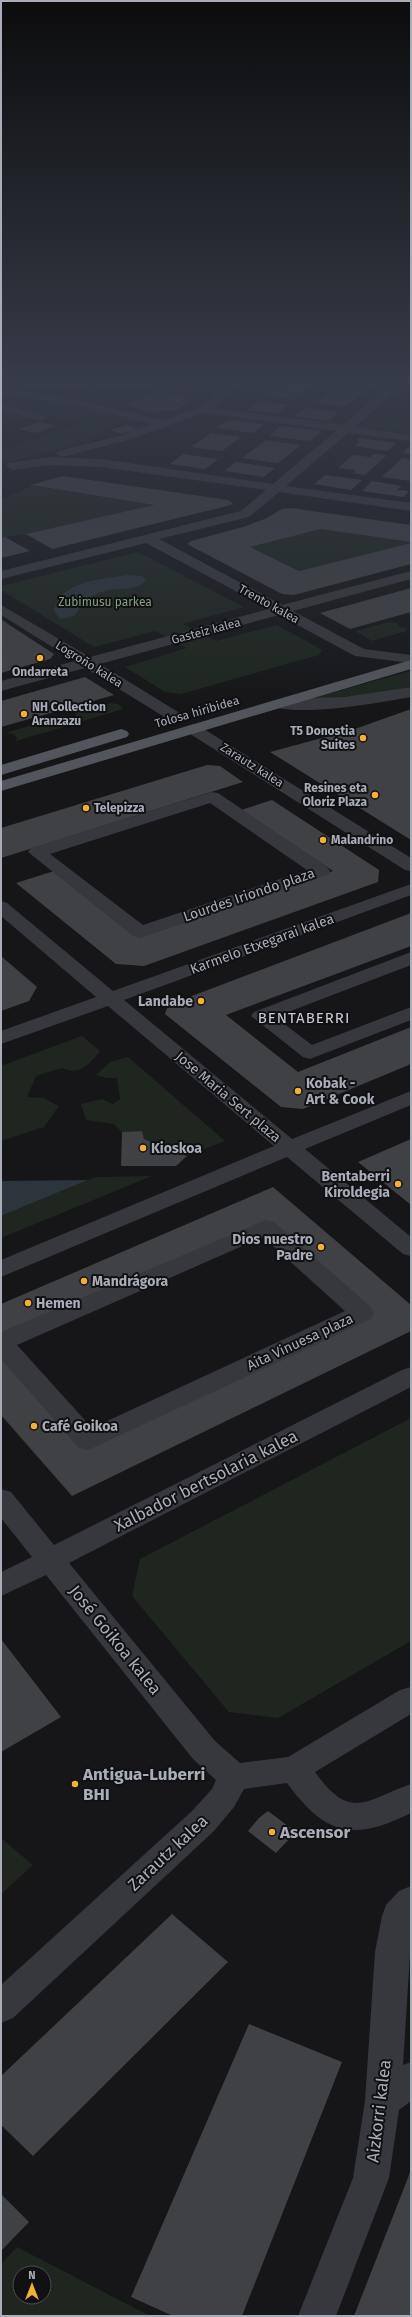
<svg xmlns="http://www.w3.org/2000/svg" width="412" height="2317" font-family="'Fira Sans',sans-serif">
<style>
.green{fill:#1e261f;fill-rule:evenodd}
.water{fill:#2c353c}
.building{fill:#404145}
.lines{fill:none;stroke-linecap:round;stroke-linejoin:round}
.minor{fill:#37383d;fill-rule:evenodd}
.major{fill:#53555c;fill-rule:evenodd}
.poi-dot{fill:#f2b134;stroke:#111113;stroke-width:1.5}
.labels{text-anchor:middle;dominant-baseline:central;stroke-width:4;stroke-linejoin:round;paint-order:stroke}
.far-park-label{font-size:12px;fill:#7fa381;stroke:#111113}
.far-street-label{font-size:12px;fill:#a8adb8;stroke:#111113}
.far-poi-label{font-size:12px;font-weight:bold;fill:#a8adb8;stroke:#111113;text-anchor:start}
.street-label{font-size:14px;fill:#a8adb8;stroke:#111113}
.poi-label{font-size:14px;font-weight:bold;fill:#a8adb8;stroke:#111113;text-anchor:start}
.neighbourhood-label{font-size:15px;letter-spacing:1px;fill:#c9ccd4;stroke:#111113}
.near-street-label{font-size:17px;fill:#a8adb8;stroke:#111113}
.near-poi-label{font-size:17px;font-weight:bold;fill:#a8adb8;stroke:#111113;text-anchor:start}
</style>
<rect width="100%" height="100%" fill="#161618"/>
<path class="green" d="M 1,393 L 71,403 L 125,417 L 120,424 L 101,431 L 92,441 L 1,464 L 1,451 L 86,421 L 30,414 L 1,427 Z
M 377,414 L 411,418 L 411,433 L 363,427 Z
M 31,486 L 154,505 L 26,534 L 1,538 L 1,500 Z
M 321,529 L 411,542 L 411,543 L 299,571 L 250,547 Z
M 138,552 L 244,607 L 183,624 L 216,641 L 277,625 L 322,650 L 319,655 L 181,694 L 165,692 L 125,667 L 187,648 L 155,631 L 94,647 L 1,590 L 1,586 Z
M 389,622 L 397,623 L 400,627 L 408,628 L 406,631 L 372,641 L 355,631 Z
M 411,671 L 411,686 L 405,688 L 363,696 L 310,699 Z
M 111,703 L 118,704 L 123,709 L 73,724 L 68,721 L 76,717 L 75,713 Z
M 39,723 L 51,726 L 60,724 L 64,727 L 16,741 L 17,738 L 14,734 L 5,733 Z
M 82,1036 L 100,1051 C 90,1064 80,1076 62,1068 L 36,1076 L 27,1097 L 44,1098 L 59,1106 L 44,1127 L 1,1141 L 1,1066 Z
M 128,1057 L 225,1141 L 187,1156 L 144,1139 L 142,1131 L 122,1132 L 114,1124 L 86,1120 L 81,1104 L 102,1099 L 113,1104 L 120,1099 L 117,1078 L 106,1078 L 96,1075 L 110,1062 Z
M 152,1176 L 1,1238 L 1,1216 L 88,1180 L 96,1177 Z
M 411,1418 L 411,1641 L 278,1718 L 229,1712 L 132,1596 L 140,1559 Z
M 1,1838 L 33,1865 L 1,1894 Z
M 17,2247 L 150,2316 L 1,2316 L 1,2264 ZM 20,2273 L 44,2273 L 44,2297 L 20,2297 Z"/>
<path class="water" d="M 127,575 L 141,576 L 146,579 C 140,591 120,588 109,590 C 99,592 91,597 82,601 C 76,616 77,616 60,619 L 54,611 C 59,581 103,579 127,575 Z
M 88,1180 L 1,1216 L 1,1181 Z"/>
<path class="building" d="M 25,382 L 83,382 L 83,386 L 69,386 L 69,390 L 37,390 L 37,387 L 25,387 Z
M 96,382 L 154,382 L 154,386 L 141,386 L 141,390 L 108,390 L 108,387 L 96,387 Z
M 286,382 L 300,382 L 314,384 L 293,400 L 267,396 Z
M 350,382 L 377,382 L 372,386 Z
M 338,387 L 366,391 L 344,407 L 316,403 Z
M 154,392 L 189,397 L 181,401 L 190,402 L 173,411 L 164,409 L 156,413 L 130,407 L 133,406 L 126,405 Z
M 258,402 L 288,405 L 277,414 L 247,410 Z
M 306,408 L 339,412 L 328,421 L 295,416 Z
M 228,420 L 264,424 L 253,433 L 216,428 Z
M 39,422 L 56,426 L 36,433 L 19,429 Z
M 127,425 L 138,429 L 122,434 L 110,430 Z
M 281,426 L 321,431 L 310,441 L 269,436 Z
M 211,433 L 241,437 L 222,451 L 191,447 Z
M 359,438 L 397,443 L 387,451 L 354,446 L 360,441 L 356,441 Z
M 266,440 L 301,445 L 278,463 L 242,458 Z
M 411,445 L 411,454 L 402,453 Z
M 183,454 L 218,459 L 205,469 L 170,464 Z
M 374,454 L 387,455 L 365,475 L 353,473 L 356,470 L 338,468 L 353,455 L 370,457 Z
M 402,458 L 411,459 L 411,481 L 382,477 Z
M 236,462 L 275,468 L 264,477 L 224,471 Z
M 325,475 L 362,480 L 351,490 L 314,484 Z
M 63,476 L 228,500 L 233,503 L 231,505 L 52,549 L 26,534 L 154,505 L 30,485 Z
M 372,481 L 402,486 L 397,490 L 409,491 L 404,497 L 362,491 Z
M 291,508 L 411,525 L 411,542 L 321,529 L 250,547 L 299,571 L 411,543 L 411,564 L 294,595 L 282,594 L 187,544 L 191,541 L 243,527 L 267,518 L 282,509 Z
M 5,537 L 30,551 L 1,558 L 1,538 Z
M 411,588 L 411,612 L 350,629 L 320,613 Z
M 1,619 L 8,624 L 54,654 L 50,659 L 1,673 Z
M 85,677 L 114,695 L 1,727 L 1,701 Z
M 411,709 L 411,840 L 270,752 L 352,730 Z
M 207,765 L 220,766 L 243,782 L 1,858 L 1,828 Z
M 272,800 L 379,870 L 378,882 L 144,966 L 116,964 L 16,883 L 54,871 L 139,937 L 333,871 L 241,810 Z
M 411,913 L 411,946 L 226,1015 L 298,1072 L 411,1027 L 411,1064 L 303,1109 L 281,1107 L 165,1014 L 168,1005 Z
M 1,956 L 37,987 L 29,1001 L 1,1011 Z
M 142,1131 L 144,1139 L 187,1156 L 176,1166 L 121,1166 L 122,1132 Z
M 411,1139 L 411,1205 L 358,1162 Z
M 273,1187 L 411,1305 L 411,1331 L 72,1496 L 1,1415 L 1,1343 L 88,1441 L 362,1313 L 266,1227 L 1,1342 L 1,1304 Z
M 1,1639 L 61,1717 L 1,1752 Z
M 268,1811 L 296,1832 L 276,1853 L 248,1831 L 259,1818 Z
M 172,1914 L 228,1962 L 33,2156 L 1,2125 L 1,2076 Z
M 249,2024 L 342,2062 L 242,2316 L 173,2316 L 131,2297 Z
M 411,2170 L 411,2316 L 354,2316 Z
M 1,2194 L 29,2222 L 1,2251 Z"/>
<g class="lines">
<path class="minor" d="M 233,382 L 245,382 L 213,408 L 343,425 L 394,382 L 406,382 L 355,427 L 411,435 L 411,441 L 348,433 L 286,486 L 411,503 L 411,511 L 279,492 L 249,517 L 159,539 L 282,605 L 411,571 L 411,579 L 293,611 L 364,649 L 411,655 L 411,663 L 355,656 L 279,615 L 100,664 L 183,715 L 185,718 L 183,721 L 171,721 L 85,668 L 1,691 L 1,681 L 75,661 L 1,615 L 1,605 L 90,657 L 269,609 L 146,543 L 1,579 L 1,571 L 241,511 L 266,490 L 101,467 L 51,465 L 12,470 L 6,466 L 8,463 L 51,457 L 101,459 L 273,484 L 336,431 L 204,413 L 131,439 L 62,457 L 56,453 L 58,451 L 123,435 L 152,424 L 73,405 L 1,394 L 1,388 L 73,399 L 163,420 L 199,408 Z
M 1,404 L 44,416 L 46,418 L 40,421 L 1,410 Z
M 411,687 L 411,697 C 376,703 307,716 274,707 L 271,704 L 274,701 L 279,699 L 345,697 Z
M 193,724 L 199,726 L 411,858 L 411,871 L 405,870 L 187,732 L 185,729 L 187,726 Z
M 212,792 L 218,793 L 327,867 L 330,871 L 327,875 L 140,938 L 133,936 L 28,852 L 31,848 ZM 210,803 L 307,870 L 143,925 L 50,854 Z
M 411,884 L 411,895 L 124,1000 L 292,1139 L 411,1091 L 411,1105 L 305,1149 L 411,1237 L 411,1256 L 403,1254 L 287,1157 L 1,1277 L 1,1260 L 274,1146 L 108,1006 L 1,1044 L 1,1031 L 96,997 L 1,916 L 1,901 L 7,903 L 113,991 Z
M 411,952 L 411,965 L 275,1017 L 312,1045 L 411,1007 L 411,1020 L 310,1059 L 303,1057 L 251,1016 L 254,1012 Z
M 266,1220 L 274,1222 L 371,1307 L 374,1313 L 371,1319 L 88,1450 L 79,1448 L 1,1359 L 1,1332 ZM 263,1237 L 345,1311 L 92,1428 L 17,1345 Z
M 411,1367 L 411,1387 L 69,1563 L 215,1741 L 240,1763 L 288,1757 L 400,1690 L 411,1687 L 411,1714 L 315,1772 C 351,1822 365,1800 411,1784 L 411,1813 C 353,1842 325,1835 287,1783 L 244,1789 L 234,1807 L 214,1831 L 13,2018 L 1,2023 L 1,1985 L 192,1811 L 212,1789 L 216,1780 L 193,1759 L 46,1575 L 1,1596 L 1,1572 L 32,1557 L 1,1518 L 1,1489 L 11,1492 L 54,1545 L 402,1370 Z
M 411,1886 L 411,1938 L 403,2065 L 411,2062 L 411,2101 L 399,2110 L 389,2178 L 336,2316 L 298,2316 L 353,2178 L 365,2101 L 375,1952 L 382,1916 L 386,1905 L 399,1891 Z"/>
<path class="major" d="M 411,660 L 411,669 L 1,791 L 1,781 Z
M 121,729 L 127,731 L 129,734 L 127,737 L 1,775 L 1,765 Z"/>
</g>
<linearGradient id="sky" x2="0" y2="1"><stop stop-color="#0c0c0d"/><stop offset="0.54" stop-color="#363c48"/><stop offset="1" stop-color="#363c48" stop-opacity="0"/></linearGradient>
<rect width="412" height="707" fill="url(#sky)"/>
<g class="poi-dot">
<circle cx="40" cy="658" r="4"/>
<circle cx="24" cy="714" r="4"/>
<circle cx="363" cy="738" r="4"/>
<circle cx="375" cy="795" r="4"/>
<circle cx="86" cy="808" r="4"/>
<circle cx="323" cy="840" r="4"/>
<circle cx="201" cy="1001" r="4"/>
<circle cx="298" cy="1091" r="4"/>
<circle cx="143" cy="1148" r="4"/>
<circle cx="398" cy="1184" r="4"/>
<circle cx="321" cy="1247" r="4"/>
<circle cx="84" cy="1281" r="4"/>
<circle cx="28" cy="1303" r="4"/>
<circle cx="34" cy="1426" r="4"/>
<circle cx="75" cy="1784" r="4"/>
<circle cx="272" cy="1832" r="4"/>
</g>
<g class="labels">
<g class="far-park-label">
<text x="105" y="602">Zubimusu parkea</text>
</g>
<g class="far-street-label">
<text transform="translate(269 604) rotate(29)">Trento kalea</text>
<text transform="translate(206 631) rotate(-15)">Gasteiz kalea</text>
<text transform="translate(89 664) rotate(32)">Logroño kalea</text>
<text transform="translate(197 712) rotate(-16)">Tolosa hiribidea</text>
<text transform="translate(252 765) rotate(32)">Zarautz kalea</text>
</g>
<g class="far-poi-label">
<text x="40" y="672" text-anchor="middle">Ondarreta</text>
<text x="32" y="707">NH Collection<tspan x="32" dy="14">Aranzazu</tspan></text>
<text x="355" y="731" text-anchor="end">T5 Donostia<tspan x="355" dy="14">Suites</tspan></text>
<text x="367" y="788" text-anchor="end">Resines eta<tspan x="367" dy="14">Oloriz Plaza</tspan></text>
<text x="94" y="808">Telepizza</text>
<text x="331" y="840">Malandrino</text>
</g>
<g class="street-label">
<text transform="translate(249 895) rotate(-19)">Lourdes Iriondo plaza</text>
<text transform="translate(262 944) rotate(-20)">Karmelo Etxegarai kalea</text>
<text transform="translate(228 1097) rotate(40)">Jose Maria Sert plaza</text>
<text transform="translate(300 1342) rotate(-25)">Aita Vinuesa plaza</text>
</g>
<g class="poi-label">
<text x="193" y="1001" text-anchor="end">Landabe</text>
<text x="306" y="1083">Kobak -<tspan x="306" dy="16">Art &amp; Cook</tspan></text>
<text x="151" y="1148">Kioskoa</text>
<text x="390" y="1176" text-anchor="end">Bentaberri<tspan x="390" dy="16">Kiroldegia</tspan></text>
<text x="313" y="1239" text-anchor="end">Dios nuestro<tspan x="313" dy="16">Padre</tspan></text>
<text x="92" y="1281">Mandrágora</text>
<text x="36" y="1303">Hemen</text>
<text x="42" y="1426">Café Goikoa</text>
</g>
<g class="neighbourhood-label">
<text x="304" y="1018">BENTABERRI</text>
</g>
<g class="near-street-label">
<text transform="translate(206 1481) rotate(-27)">Xalbador bertsolaria kalea</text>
<text transform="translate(115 1640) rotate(51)">José Goikoa kalea</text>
<text transform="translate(168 1853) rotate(-43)">Zarautz kalea</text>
<text transform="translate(379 2111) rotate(-83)">Aizkorri kalea</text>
</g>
<g class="near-poi-label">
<text x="83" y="1774">Antigua-Luberri<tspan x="83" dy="20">BHI</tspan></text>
<text x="280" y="1832">Ascensor</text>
</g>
</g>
<rect width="412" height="2317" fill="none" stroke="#a8adb8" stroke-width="4"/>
<g transform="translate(32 2285)"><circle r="19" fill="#111113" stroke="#4d4f55"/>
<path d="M0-3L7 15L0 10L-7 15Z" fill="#f2b134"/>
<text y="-6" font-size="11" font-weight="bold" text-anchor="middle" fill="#a8adb8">N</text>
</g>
</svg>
